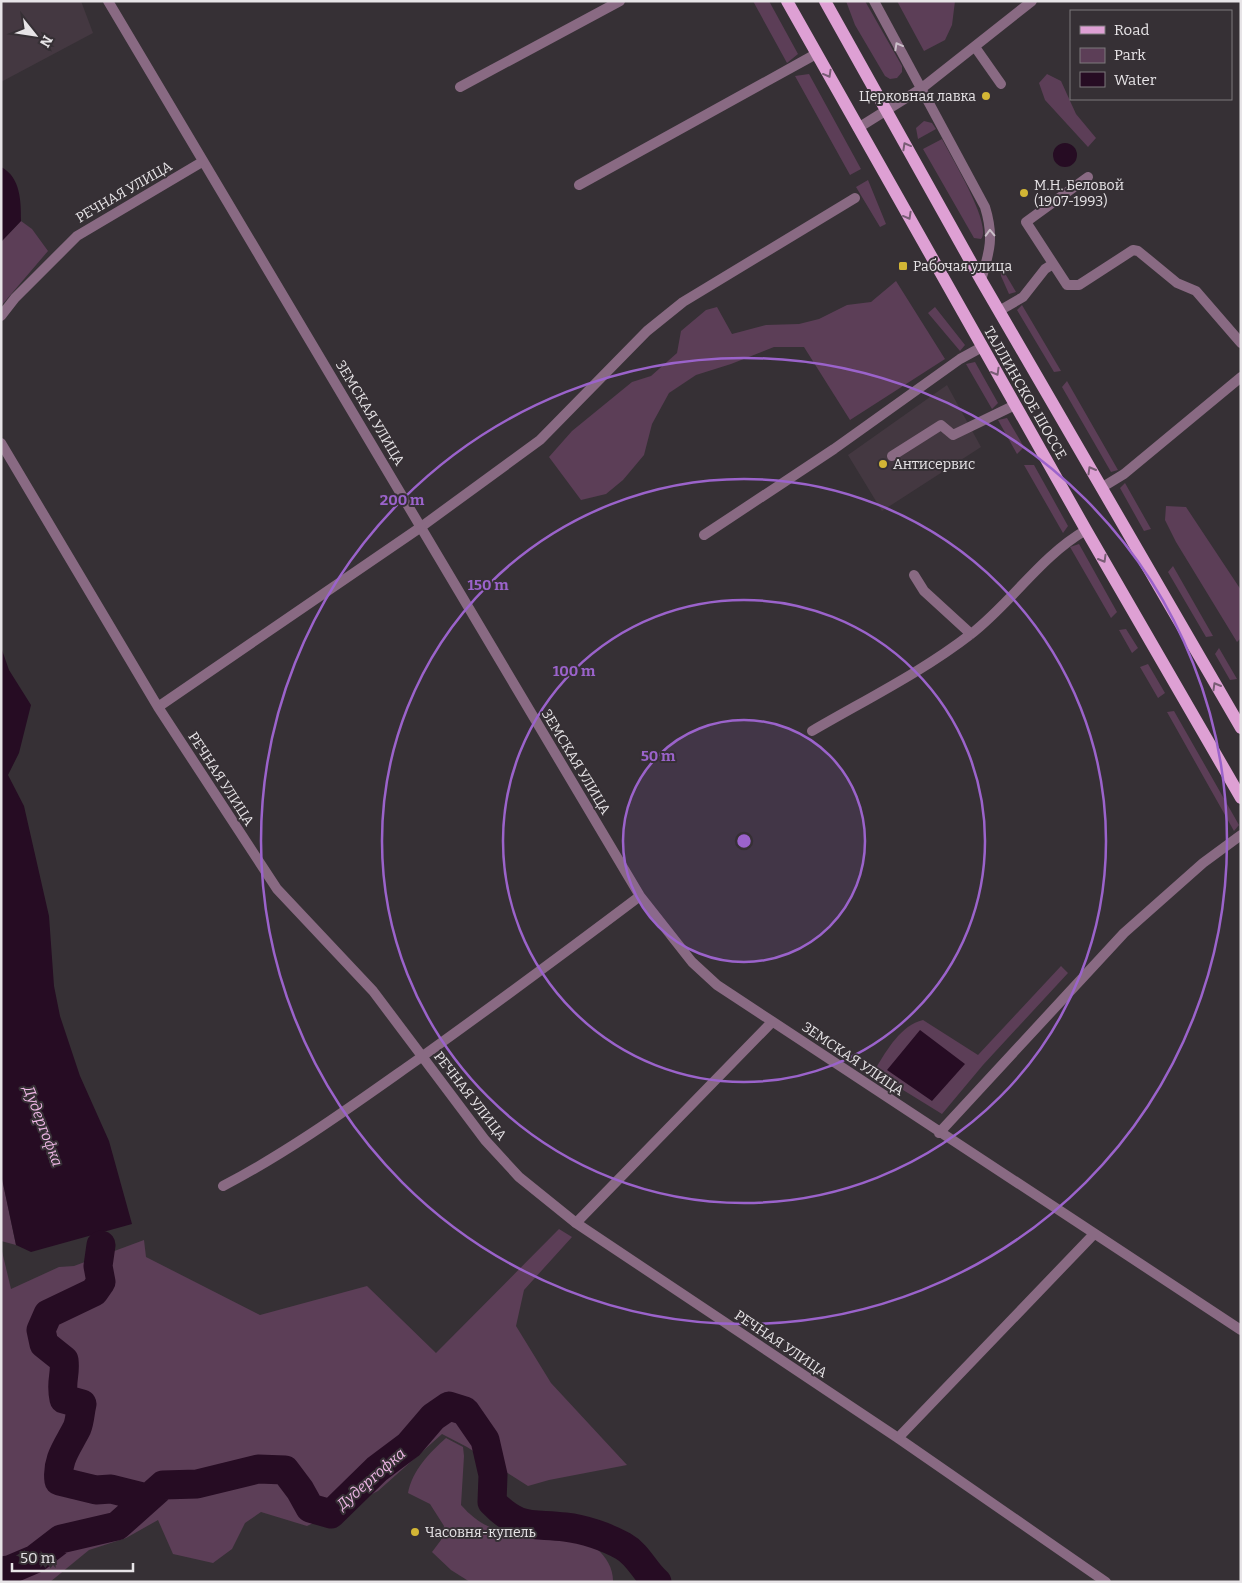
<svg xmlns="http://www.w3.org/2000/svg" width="1242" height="1583" font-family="Bitter,serif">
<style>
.built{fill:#443841}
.green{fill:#5c3e57}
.water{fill:#260c23}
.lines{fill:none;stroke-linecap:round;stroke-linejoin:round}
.river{stroke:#260c23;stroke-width:29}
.service{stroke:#896a83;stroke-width:10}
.minor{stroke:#896a83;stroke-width:10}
.primary{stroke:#dea0d4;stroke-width:12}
.oneway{stroke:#cbbfc9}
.oneway2{stroke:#795d75}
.ring{fill:none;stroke:#9b63cb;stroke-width:2.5}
.poi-dot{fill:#d3b635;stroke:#363035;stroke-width:2}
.labels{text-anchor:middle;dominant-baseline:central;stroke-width:4;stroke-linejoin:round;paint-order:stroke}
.poi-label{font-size:14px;fill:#e7e4e7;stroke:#363035;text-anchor:start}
.street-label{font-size:14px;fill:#e7e4e7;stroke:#363035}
.water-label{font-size:15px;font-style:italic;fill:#efb7e6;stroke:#363035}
.centre{fill:#9b63cb;stroke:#363035;stroke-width:2.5}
.ring-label{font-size:15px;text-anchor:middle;font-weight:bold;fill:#9b63cb;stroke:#363035;stroke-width:4;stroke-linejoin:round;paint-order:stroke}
</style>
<rect width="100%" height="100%" fill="#363035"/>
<path class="built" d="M 1,1 L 81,1 L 93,33 L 1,82 Z
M 947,385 L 981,447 L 882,511 L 848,455 Z"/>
<path class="green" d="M 753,1 L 769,1 L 798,54 L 787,63 Z
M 846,1 L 865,1 L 902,66 L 902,72 L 897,78 L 890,79 L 885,76 L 855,25 Z
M 897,1 L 955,1 L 952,25 L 945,40 L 924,51 Z
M 809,74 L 861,169 L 850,175 L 795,76 Z
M 1047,74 L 1061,81 L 1076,114 L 1096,138 L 1088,147 L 1045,100 L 1039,83 Z
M 924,121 L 932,123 L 936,129 L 918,139 L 916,128 Z
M 942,139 C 950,155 993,225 981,239 L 974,238 L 923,149 Z
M 868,180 L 886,224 L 880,227 L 856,187 Z
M 21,221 L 32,229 L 48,251 L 1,306 L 1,242 Z
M 1000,265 L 1016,292 L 1009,294 L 1001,276 Z
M 896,281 L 945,359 L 850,420 L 804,347 L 774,347 L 731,364 L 696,375 L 669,393 L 652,424 L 644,455 L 623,480 L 606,494 L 581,500 L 549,457 L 572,431 L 632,382 L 651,376 L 677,353 L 681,331 L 706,310 L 717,307 L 732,334 L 766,325 L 799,324 L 819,319 L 847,305 L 871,302 Z
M 1022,305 L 1061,371 L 1054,372 L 1017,310 Z
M 935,307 L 965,345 L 960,351 L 928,313 Z
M 975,362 L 998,403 L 992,409 L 966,364 Z
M 1067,381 L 1118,470 L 1111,472 L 1062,387 Z
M 1007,418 L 1024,447 L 1017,454 L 998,420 Z
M 1024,465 L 1034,465 L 1068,526 L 1063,533 Z
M 1125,483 L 1151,529 L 1144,531 L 1120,488 Z
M 1166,506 L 1186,507 L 1241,590 L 1241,638 L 1237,642 L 1176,542 L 1165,520 Z
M 1079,544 L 1117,612 L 1111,618 L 1070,547 Z
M 1173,566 L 1213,636 L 1206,637 L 1168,572 Z
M 1126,629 L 1138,648 L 1132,653 L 1119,630 Z
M 1219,648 L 1237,679 L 1230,680 L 1215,654 Z
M 1148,664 L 1165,693 L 1158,698 L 1140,667 Z
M 1174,711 L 1239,825 L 1234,831 L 1167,712 Z
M 1061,966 L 1068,973 L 983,1065 L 942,1114 L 882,1077 L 876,1068 C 887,1050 901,1025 923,1020 L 978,1055 Z
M 1,1174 L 16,1245 L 1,1241 Z
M 559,1229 L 572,1237 L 524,1290 L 516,1326 L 551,1383 L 627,1465 L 549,1480 L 528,1486 L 467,1447 L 442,1434 L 378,1491 L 307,1526 L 261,1512 L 245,1523 L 232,1549 L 213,1563 L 173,1554 L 158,1520 L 126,1538 L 89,1550 L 50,1582 L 1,1582 L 1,1247 L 11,1289 L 59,1267 L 74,1266 L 144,1240 L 146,1257 L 260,1315 L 367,1286 L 436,1353 Z
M 446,1438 L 463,1447 L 464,1456 L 461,1505 C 478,1524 492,1530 517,1535 C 532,1539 548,1531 563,1533 C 586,1536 614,1556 613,1582 L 470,1582 L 451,1570 L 432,1552 L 441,1540 L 444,1526 L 430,1504 L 408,1493 C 412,1471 430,1452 446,1438 Z"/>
<path class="water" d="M1053 155a12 12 0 1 1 24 0a12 12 0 1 1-24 0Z
M 1,167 C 21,177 21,202 21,221 L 1,242 Z
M 1,647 L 9,670 L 31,705 L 19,753 L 8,775 L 24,806 L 49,916 L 54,986 L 60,1016 L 80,1076 L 109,1141 L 132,1224 L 31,1252 L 16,1245 L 1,1174 Z
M 920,1030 L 965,1064 L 932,1101 L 887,1070 Z"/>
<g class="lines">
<path class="river" d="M 101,1245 L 98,1266 L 101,1282 L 94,1292 L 48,1314 L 41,1330 L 44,1344 L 64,1360 C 66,1376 60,1381 64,1399 L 82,1404 C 80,1412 80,1421 77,1428 C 68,1446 56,1460 59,1481 L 96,1490 L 111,1489 L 147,1498
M 1,1571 L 9,1570 L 35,1559 L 61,1539 L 117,1526 L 163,1485 L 197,1484 L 258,1469 L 285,1470 L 300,1490 L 310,1508 L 331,1514 L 377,1469 L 409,1445 L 433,1417 L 449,1406 L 465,1411 L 485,1440 L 493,1475 L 492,1502 C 519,1530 531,1523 565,1527 C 584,1529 607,1537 623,1546 C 639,1555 644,1571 657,1582"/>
<path class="service" d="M 975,47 L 1001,84
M 460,87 L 620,1
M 1088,177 L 1026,222 L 1067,285 L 1079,285 L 1133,250 L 1138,251 L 1177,283 L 1196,291 L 1241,343
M 579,185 L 816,54
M 999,311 L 1023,297 L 1045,269 L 1053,264
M 892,456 L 941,425 L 953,435 L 1015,405
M 421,527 L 540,440 L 647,331 L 683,302 L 855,198
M 704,535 L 834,449 L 960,359 L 982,347
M 914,575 L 924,591 L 971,634
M 812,731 C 865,700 922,672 971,634 C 1012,602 1041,556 1086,530
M 576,1223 L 772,1022"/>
<path class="minor" d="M 108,1 L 640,896 L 692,962 L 717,985 L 1241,1330
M 874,1 L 985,207 C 994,236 990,251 981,280
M 858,128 L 922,88 L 1032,1
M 1,316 L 15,298 L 77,236 L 202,162
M 1,443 L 158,707 L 277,889 L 373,991 L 485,1140 L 519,1177 L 576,1223 L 898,1438 L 1106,1582
M 1101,488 L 1124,474 L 1241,377
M 158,707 L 421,527
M 939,1133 L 1124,933 L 1203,863 L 1241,835
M 223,1186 C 292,1150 356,1103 420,1058 C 494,1005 567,951 640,896
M 898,1438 L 1094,1234"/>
<path class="primary" d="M 787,1 L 1086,530 L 1241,798
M 825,1 L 981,280 L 1241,728"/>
</g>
<defs><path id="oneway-chevron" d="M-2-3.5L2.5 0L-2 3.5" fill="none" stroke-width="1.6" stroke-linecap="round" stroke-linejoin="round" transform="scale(1.25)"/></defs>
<g class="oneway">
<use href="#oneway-chevron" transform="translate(898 46) rotate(-119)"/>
<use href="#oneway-chevron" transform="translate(990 233) rotate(-92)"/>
</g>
<g class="oneway2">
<use href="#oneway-chevron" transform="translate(828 74) rotate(61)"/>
<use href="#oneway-chevron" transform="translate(906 146) rotate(-119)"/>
<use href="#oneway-chevron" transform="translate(908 216) rotate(61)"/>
<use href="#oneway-chevron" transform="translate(996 372) rotate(60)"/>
<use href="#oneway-chevron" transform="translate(1091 470) rotate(-120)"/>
<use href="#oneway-chevron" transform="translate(1103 559) rotate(60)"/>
<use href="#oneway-chevron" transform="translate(1216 686) rotate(-120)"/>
</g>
<circle cx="744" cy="841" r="121" fill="#9b63cb" fill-opacity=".12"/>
<g class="ring">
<circle cx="744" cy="841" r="121"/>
<circle cx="744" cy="841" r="241"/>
<circle cx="744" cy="841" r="362"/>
<circle cx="744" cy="841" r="483"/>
</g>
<g class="poi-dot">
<circle cx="986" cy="96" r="5"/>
<circle cx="1024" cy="193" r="5"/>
<rect x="898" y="261" width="10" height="10" rx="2.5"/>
<circle cx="883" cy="464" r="5"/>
<circle cx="415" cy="1532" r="5"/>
</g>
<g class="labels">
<g class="poi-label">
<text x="976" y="96" text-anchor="end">Церковная лавка</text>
<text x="1034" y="185">М.Н. Беловой<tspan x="1034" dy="16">(1907-1993)</tspan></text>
<text x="913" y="266">Рабочая улица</text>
<text x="893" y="464">Антисервис</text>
<text x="425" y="1532">Часовня-купель</text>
</g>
<g class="street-label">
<text transform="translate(124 192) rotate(-30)">РЕЧНАЯ УЛИЦА</text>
<text transform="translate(1025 393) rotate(60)">ТАЛЛИНСКОЕ ШОССЕ</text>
<text transform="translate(370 413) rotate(59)">ЗЕМСКАЯ УЛИЦА</text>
<text transform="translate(576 762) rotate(59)">ЗЕМСКАЯ УЛИЦА</text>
<text transform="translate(221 779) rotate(57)">РЕЧНАЯ УЛИЦА</text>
<text transform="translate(853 1059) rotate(34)">ЗЕМСКАЯ УЛИЦА</text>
<text transform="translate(470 1096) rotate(52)">РЕЧНАЯ УЛИЦА</text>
<text transform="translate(781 1344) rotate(34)">РЕЧНАЯ УЛИЦА</text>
</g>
<g class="water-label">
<text transform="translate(43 1126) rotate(69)">Дудергофка</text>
<text transform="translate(371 1479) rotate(-41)">Дудергофка</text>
</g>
</g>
<circle cx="744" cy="841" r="8" class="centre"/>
<g class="ring-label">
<text x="402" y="505">200 m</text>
<text x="488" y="590">150 m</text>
<text x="574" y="676">100 m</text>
<text x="658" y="761">50 m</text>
</g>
<rect width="1242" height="1583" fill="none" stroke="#e7e4e7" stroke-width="5"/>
<rect x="1070" y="10" width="162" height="90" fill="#363035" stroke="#7d787c"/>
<rect x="1080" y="26" width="25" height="8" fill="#dea0d4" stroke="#7d787c"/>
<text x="1114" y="35" font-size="15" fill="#e7e4e7">Road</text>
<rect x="1080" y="48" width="25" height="15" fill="#5c3e57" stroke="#7d787c"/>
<text x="1114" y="60" font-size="15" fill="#e7e4e7">Park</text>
<rect x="1080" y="72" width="25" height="15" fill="#260c23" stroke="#7d787c"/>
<text x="1114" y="85" font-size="15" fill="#e7e4e7">Water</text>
<g transform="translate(35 35) rotate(120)" stroke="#363035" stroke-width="4" paint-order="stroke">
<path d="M0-4L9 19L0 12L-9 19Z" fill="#e7e4e7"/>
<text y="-8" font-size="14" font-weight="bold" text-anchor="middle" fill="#e7e4e7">N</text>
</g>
<path d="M12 1563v8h121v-8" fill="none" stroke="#e7e4e7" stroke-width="2.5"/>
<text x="20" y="1563" font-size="15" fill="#e7e4e7" stroke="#363035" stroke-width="4" paint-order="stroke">50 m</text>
</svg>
